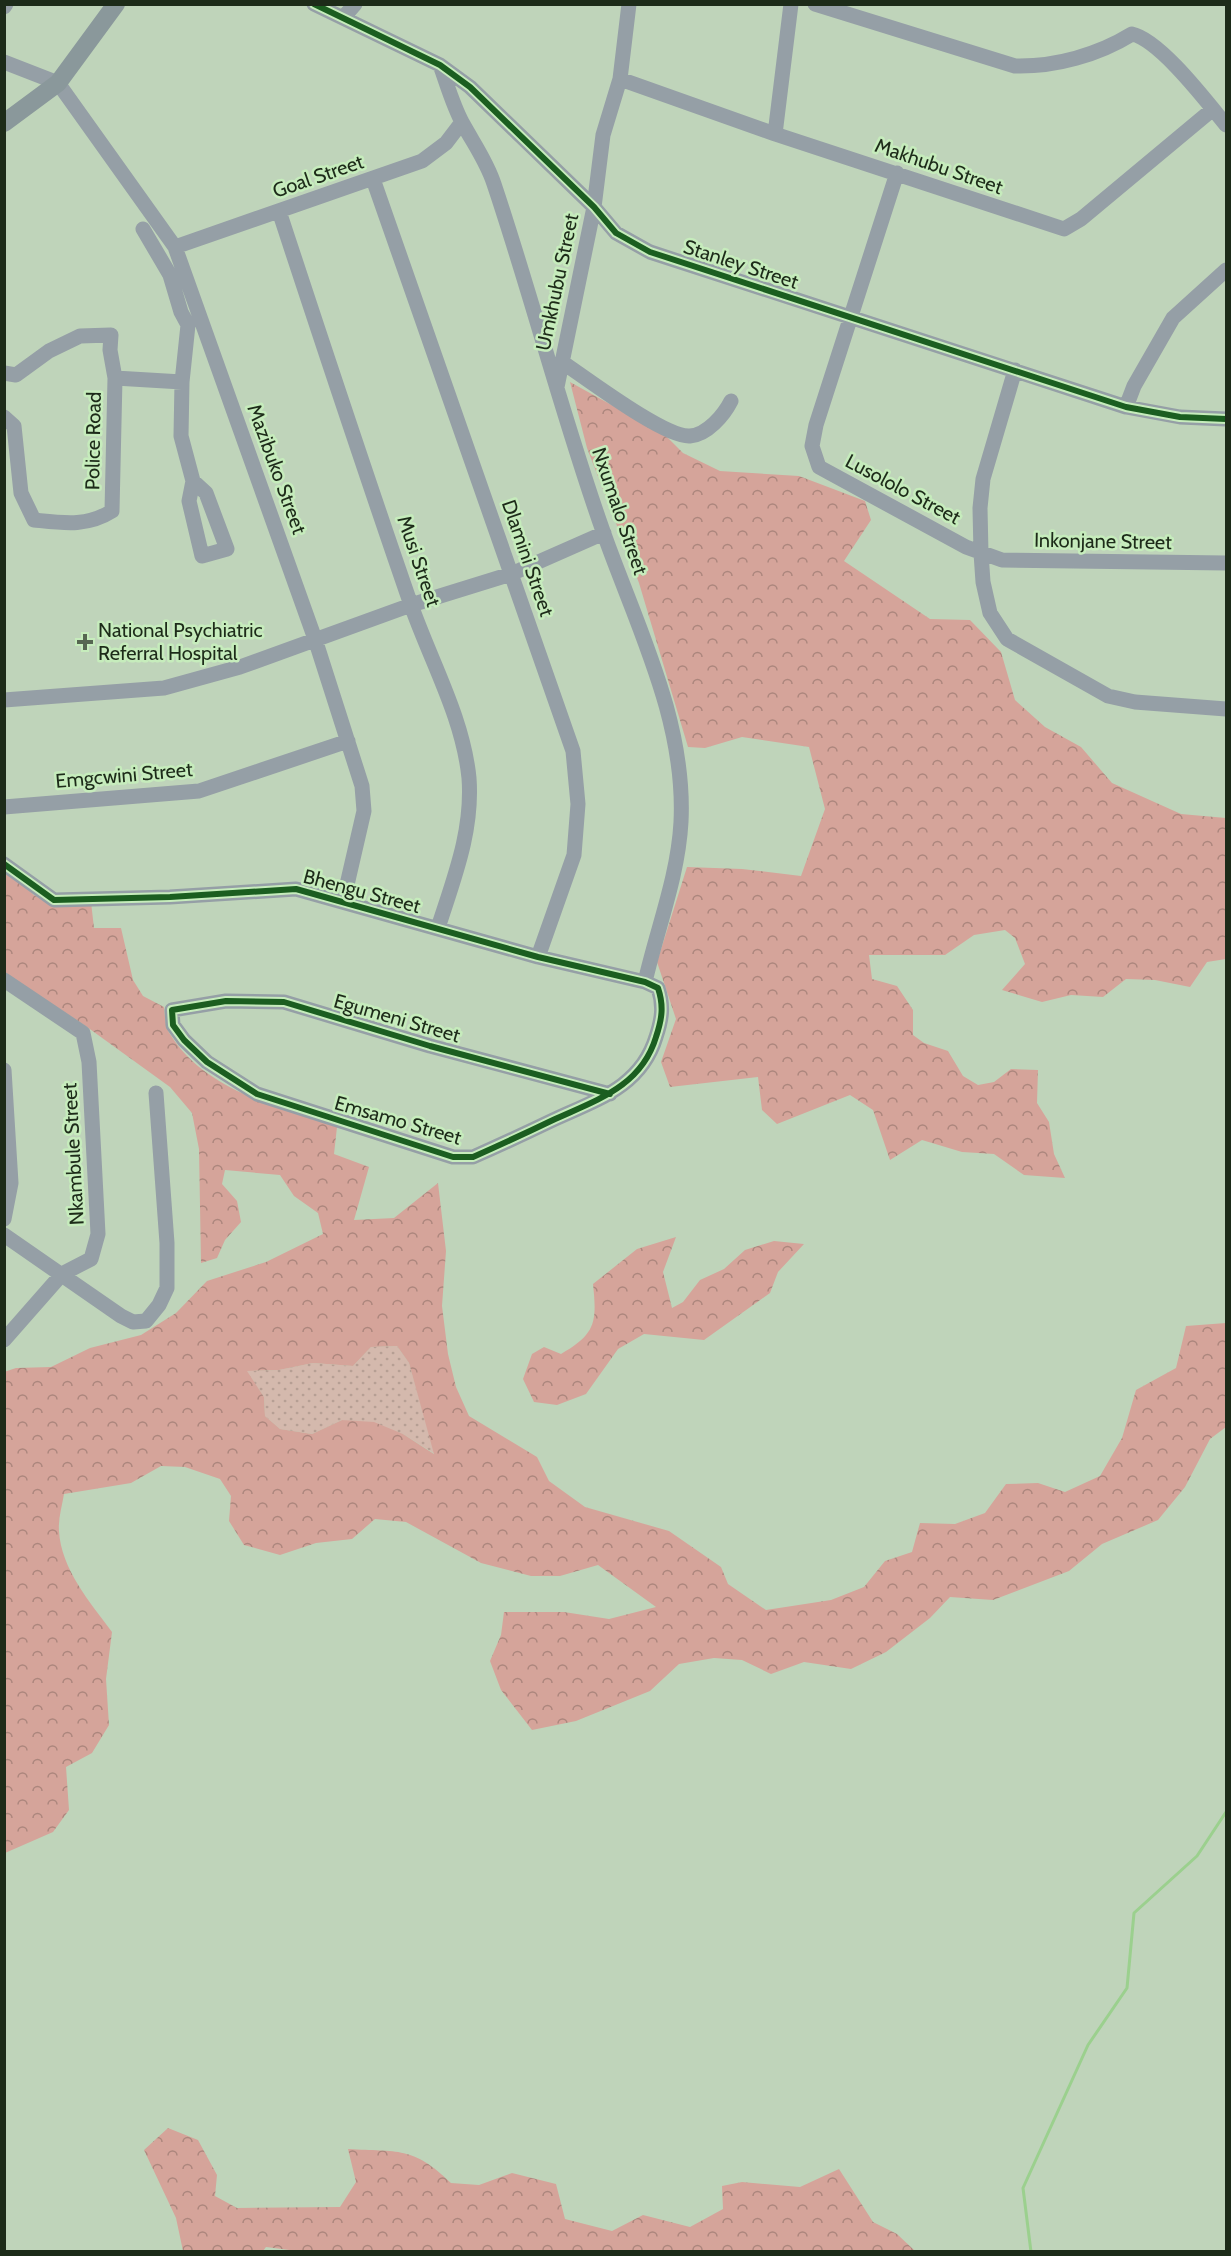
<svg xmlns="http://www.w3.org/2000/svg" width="1231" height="2256" font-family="Cabin,sans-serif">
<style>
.grass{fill:url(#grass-dots)}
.forest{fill:url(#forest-crowns);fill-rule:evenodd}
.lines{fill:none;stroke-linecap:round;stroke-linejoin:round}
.stream{stroke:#9bd08e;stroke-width:3}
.minor{stroke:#959fa6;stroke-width:15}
.major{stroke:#8a989b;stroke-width:18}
.cycleway-casing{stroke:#c6ecbc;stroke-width:10}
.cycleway{stroke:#1b5e20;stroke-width:6}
.poi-dot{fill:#566651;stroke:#c6ecbc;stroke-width:2}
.labels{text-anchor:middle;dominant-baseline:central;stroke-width:5;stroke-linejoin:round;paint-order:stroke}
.street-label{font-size:20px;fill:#1d2b19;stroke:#c6ecbc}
.poi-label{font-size:20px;fill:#1d2b19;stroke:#c6ecbc;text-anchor:start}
</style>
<defs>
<pattern id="grass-dots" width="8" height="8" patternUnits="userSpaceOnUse" patternTransform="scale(1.5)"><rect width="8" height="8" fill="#d4b9ad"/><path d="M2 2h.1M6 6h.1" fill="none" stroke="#b69f94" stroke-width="1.8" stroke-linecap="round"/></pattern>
<pattern id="forest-crowns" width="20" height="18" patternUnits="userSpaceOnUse" patternTransform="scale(1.5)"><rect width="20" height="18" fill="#d5a49a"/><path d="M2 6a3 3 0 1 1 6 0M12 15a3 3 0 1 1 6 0" fill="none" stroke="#ac867d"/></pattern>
</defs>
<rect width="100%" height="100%" fill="#bfd4ba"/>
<path class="grass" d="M 397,1346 L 409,1363 L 435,1454 L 403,1434 L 342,1420 L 312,1434 L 280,1429 L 265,1416 L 264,1397 L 246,1371 L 279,1370 L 313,1363 L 353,1366 L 371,1347 Z"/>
<path class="forest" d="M 570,382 L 664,434 L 683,453 L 720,471 L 799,476 L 865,501 L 871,520 L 844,561 L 930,619 L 970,620 L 1001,652 L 1015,700 L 1045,727 L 1081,747 L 1112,783 L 1181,814 L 1226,818 L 1226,959 L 1207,962 L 1190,987 L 1155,980 L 1126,979 L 1103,997 L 1071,995 L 1042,1002 L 1002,990 L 1025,964 L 1015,938 L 1005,930 L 974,935 L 945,955 L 869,955 L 872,979 L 897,986 L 913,1010 L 913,1035 L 924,1043 L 948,1051 L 963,1076 L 978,1085 L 994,1082 L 1011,1069 L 1038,1070 L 1037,1103 L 1049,1122 L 1054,1154 L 1065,1178 L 1024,1175 L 994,1154 L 962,1152 L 922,1140 L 890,1160 L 873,1110 L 850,1095 L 777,1124 L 762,1110 L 758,1077 L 670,1087 L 661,1062 L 676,1019 L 657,962 L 687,867 L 742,869 L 801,876 L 825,809 L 809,747 L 742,737 L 705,748 L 688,747 L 639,583 L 587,448 Z
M 5,869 L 34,895 L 52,904 L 91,902 L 94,928 L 121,928 L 133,980 L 143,996 L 164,1007 C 165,1015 165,1027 170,1034 C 205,1091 279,1107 337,1127 L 334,1154 L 369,1167 L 354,1220 L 394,1218 L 438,1183 L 446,1251 L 442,1306 L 448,1354 L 456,1387 L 469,1416 L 537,1457 L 549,1481 L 585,1507 L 669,1531 L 721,1567 L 728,1584 L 766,1610 L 831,1600 L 864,1587 L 885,1561 L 912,1552 L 920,1523 L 955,1524 L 985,1513 L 1006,1484 L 1038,1483 L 1065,1492 L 1100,1476 L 1122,1438 L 1136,1390 L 1176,1368 L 1186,1326 L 1226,1323 L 1226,1427 L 1210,1439 L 1185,1487 L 1158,1520 L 1102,1544 L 1069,1571 L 993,1600 L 950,1597 L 930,1618 L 886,1652 L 851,1669 L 804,1662 L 771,1674 L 742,1660 L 714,1658 L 679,1664 L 650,1691 L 576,1721 L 532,1730 L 501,1690 L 490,1661 L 501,1635 L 504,1612 L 564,1612 L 609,1619 L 656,1607 L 598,1565 L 560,1576 L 531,1576 L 481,1563 L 406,1522 L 375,1519 L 352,1539 L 316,1543 L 280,1555 L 244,1545 L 229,1521 L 231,1496 L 220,1479 L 185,1467 L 161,1466 L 131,1483 L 64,1494 C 62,1506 58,1519 59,1531 C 61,1569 90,1602 112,1632 L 106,1679 L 109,1725 L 92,1753 L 66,1767 L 69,1810 L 53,1832 L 5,1853 L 4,1372 L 16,1368 L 51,1367 L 90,1348 L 141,1335 L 176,1313 L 207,1281 L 266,1262 L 323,1234 L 318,1213 L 294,1196 L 280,1175 L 225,1170 L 222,1184 L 237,1201 L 241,1222 L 225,1240 L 217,1258 L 201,1263 L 199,1149 L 192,1113 L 170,1087 L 87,1027 L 5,973 ZM 397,1346 L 409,1363 L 434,1454 L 403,1434 L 374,1422 L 342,1420 L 312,1434 L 280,1429 L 265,1416 L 264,1397 L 247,1371 L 279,1370 L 313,1363 L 353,1366 L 371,1347 Z
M 676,1237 L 663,1272 L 672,1308 L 683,1302 L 700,1280 L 724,1269 L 745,1250 L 774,1241 L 804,1244 L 778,1272 L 770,1293 L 704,1340 L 644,1334 L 618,1349 L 586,1394 L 557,1405 L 534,1402 L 523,1379 L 532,1354 L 544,1347 L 561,1354 C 596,1334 597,1322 593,1284 L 637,1249 Z
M 168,2128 L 198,2140 L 217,2175 L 215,2196 L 237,2208 L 340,2207 L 356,2182 L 348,2149 C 398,2152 413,2146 451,2183 L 479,2185 L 512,2173 L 556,2184 L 565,2219 L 612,2231 L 643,2215 L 690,2227 L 723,2209 L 722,2186 L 742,2182 L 800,2187 L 839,2169 L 873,2222 L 897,2234 L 914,2250 L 921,2251 L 305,2252 L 266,2247 L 263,2251 L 183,2251 L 176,2218 L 144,2150 Z"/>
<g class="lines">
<path class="stream" d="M 1031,2252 L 1023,2188 L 1088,2045 L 1127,1988 L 1134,1913 L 1197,1856 L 1226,1812"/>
<path class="minor" d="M 314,4 L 440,65 L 470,87 L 594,207 L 616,233 L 650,252 L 1126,407 L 1180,417 L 1226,419
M 815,4 L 1015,66 C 1055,67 1098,55 1132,34 C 1160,40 1207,102 1226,125
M 4,7 L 6,4
M 343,18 L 355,4
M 4,62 L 58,83 L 175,247 L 315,639 L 362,786 L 364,811 L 343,902
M 440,65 C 447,84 453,106 463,124 C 474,144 487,162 494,184 C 533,300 563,419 604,534 C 637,627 686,721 681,822 C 678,877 657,929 645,982
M 620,79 L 775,134 L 1064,229 L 1081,219 L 1213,109
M 775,134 L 791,4
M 897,173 L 816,425 L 812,446 L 819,467 L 966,547 L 1002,560 L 1226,563
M 373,179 L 573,751 L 578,804 L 574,855 L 538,957
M 279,211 C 322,342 365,472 410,602 C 430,660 463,717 469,778 C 473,831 454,878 438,928
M 143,229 L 170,275 L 181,312 L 188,325 L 182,382 L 181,436 L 193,481 L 189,501 L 202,556 L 227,549 L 206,493 L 193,481
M 175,247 L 422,161 L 446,143 L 462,122
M 562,362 C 586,378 665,438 690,436 C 707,435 724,415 731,401
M 1015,370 L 983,479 L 980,508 L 981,553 L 983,582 L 990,613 L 1007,639 L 1108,696 L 1135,702 L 1226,709
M 4,373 L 16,375 L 49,351 L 80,336 L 111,335 L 110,350 L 115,378 L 112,511 C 87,527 63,523 34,520 L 21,493 L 14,426 L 4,417
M 115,378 L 182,382
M 557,387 L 594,207 L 603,135 L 620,79 L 629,4
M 1126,407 L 1134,386 L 1173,318 L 1226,270
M 4,700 L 164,688 L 240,667 L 411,605 L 511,574 L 604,533
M 4,807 L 199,791 L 348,741
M 4,864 L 54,900 L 170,897 L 296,889 L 538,957 L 645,982 L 658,988 C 664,1006 662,1019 656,1037 C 641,1087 596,1100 553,1120 C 526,1133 500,1145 473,1157 L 453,1157 L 257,1094 L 207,1062 L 184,1040 L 173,1025 L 172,1010 L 226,1001 L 284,1002 L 430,1046 L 610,1094
M 4,980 L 83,1033 L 89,1062 L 98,1234 L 91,1259 L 62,1274 L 4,1340
M 4,1070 L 11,1183 L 4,1219
M 4,1235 L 121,1316 L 133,1322 L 146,1321 L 159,1305 L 167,1288 L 167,1243 L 156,1093"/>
<path class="major" d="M 4,123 L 58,83 L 116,4"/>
<g class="cycleway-casing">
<path id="cycleway" d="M 314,4 L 440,65 L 470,87 L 594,207 L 616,233 L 650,252 L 1126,407 L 1180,417 L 1226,419
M 4,864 L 54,900 L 170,897 L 296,889 L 538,957 L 645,982 L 658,988 C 664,1006 662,1019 656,1037 C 641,1087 596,1100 553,1120 C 526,1133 500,1145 473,1157 L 453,1157 L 257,1094 L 207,1062 L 184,1040 L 173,1025 L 172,1010 L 226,1001 L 284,1002 L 430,1046 L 610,1094"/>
</g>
<use href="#cycleway" class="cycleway"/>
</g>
<path class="poi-dot" d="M82 633h6v6h6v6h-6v6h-6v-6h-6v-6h6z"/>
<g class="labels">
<g class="street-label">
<text transform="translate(939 166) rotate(19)">Makhubu Street</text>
<text transform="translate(318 176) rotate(-19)">Goal Street</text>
<text transform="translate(741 264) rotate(18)">Stanley Street</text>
<text transform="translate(557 282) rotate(-78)">Umkhubu Street</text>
<text transform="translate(93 441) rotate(-89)">Police Road</text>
<text transform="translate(277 469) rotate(70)">Mazibuko Street</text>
<text transform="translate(903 489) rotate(28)">Lusololo Street</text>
<text transform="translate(620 511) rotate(71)">Nxumalo Street</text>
<text transform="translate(1103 541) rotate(1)">Inkonjane Street</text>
<text transform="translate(528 558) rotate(71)">Dlamini Street</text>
<text transform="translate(419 561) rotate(71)">Musi Street</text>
<text transform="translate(124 775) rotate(-5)">Emgcwini Street</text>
<text transform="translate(362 891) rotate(15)">Bhengu Street</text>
<text transform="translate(397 1018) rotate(16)">Egumeni Street</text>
<text transform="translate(398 1120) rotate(16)">Emsamo Street</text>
<text transform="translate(73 1154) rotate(-93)">Nkambule Street</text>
</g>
<g class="poi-label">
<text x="98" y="630">National Psychiatric<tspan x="98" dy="23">Referral Hospital</tspan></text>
</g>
</g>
<rect width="1231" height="2256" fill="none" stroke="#1d2b19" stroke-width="12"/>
</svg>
